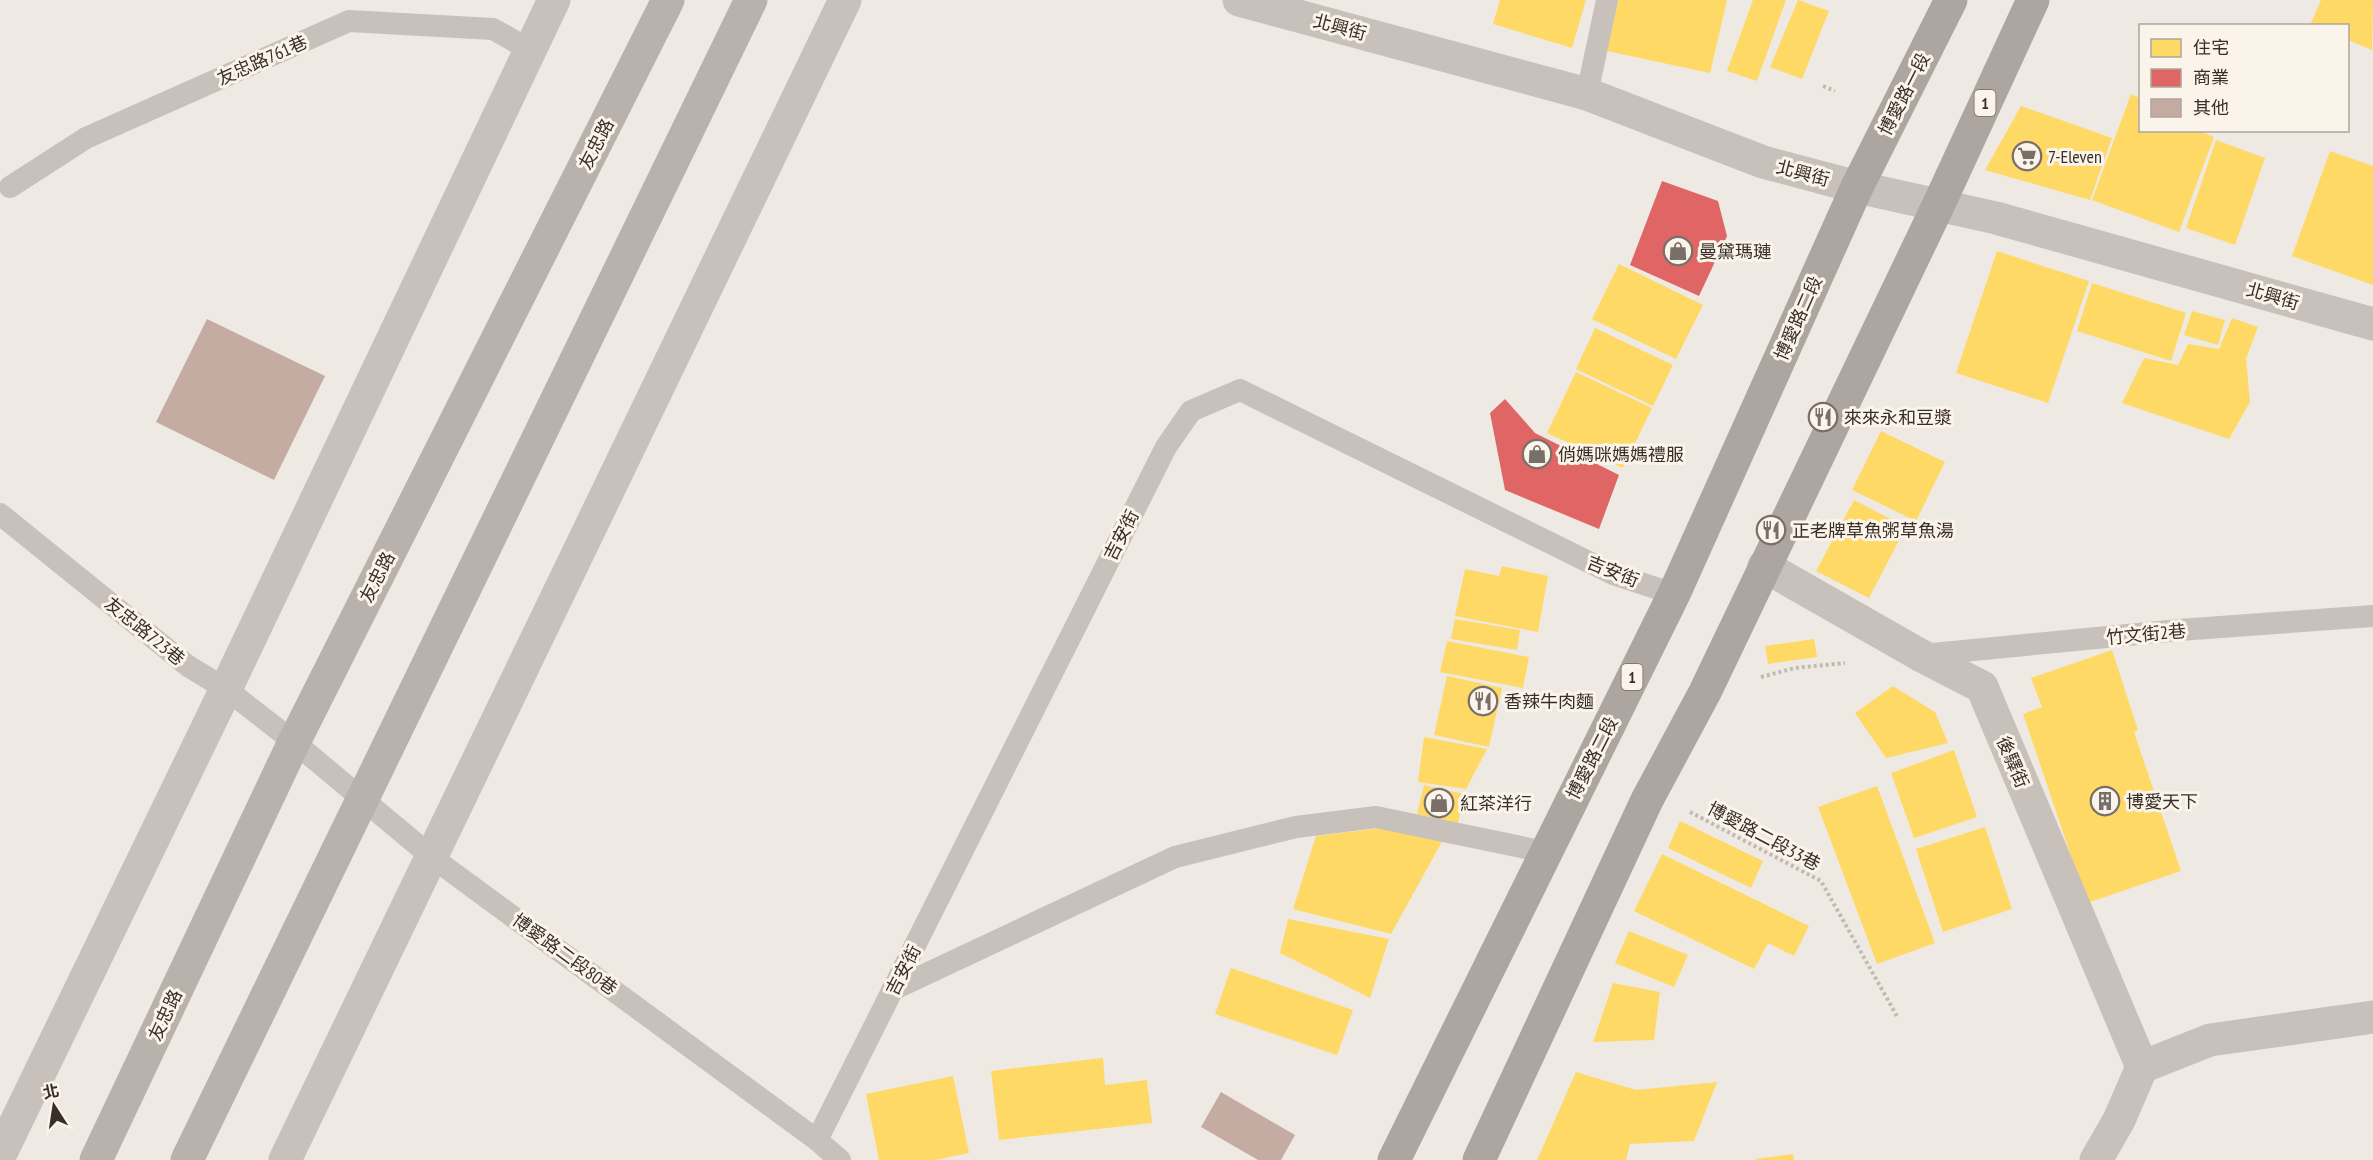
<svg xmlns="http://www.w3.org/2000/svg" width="2373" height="1160" font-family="'PT Sans Narrow','Noto Sans TC',sans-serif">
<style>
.homes{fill:#ffd966}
.shops{fill:#e06666}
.building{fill:#c5aca3}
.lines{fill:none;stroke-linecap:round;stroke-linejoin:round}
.path{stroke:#c1bab3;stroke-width:4;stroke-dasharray:3 3;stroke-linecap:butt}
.lane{stroke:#c8c1bb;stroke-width:22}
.street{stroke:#c8c1bb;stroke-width:33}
.secondary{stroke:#b9b1ab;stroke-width:33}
.primary{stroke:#ada6a0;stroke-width:33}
.labels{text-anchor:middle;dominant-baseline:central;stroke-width:6;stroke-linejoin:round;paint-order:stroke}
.shield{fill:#fbf4ea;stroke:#746962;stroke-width:1.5}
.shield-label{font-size:16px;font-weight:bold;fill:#3a2e28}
.street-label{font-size:18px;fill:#3a2e28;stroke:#fbf4ea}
.poi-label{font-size:18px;fill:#3a2e28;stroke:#fbf4ea;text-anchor:start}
</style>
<rect width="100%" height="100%" fill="#efe9e3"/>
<path class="homes" d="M 1500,0 L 1586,0 L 1572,48 L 1493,24 Z
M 1618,0 L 1727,0 L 1710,73 L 1607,51 Z
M 1753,0 L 1786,0 L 1757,81 L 1727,71 Z
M 1798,0 L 1829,11 L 1802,79 L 1770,67 Z
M 2321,0 L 2373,0 L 2372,50 L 2348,40 L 2348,26 L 2310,25 Z
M 2131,94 L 2140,98 L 2140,130 L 2196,130 L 2214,137 L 2179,232 L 2092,200 Z
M 2021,106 L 2112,138 L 2090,200 L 1985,170 Z
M 2216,140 L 2265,158 L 2235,245 L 2186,228 Z
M 2330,151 L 2373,166 L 2373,285 L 2292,256 Z
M 1997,251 L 2089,281 L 2048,403 L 1956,373 Z
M 1619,264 L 1703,305 L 1676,359 L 1592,319 Z
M 2092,283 L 2186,313 L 2171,361 L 2077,331 Z
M 2192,311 L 2225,320 L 2218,345 L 2184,335 Z
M 2232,318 L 2258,327 L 2246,359 L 2250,402 L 2229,439 L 2122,403 L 2144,358 L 2178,365 L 2188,344 L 2219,349 Z
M 1595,328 L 1673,365 L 1653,406 L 1576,369 Z
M 1576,372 L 1652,408 L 1623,468 L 1547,433 Z
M 1881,431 L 1945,462 L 1916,521 L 1852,490 Z
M 1854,500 L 1906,527 L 1869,598 L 1816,571 Z
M 1502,566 L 1548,576 L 1538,632 L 1455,616 L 1465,569 L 1499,576 Z
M 1455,619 L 1520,630 L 1517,650 L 1451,639 Z
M 1814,639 L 1817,657 L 1768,664 L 1765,646 Z
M 1447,641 L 1529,657 L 1523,688 L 1440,672 Z
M 2112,650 L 2138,730 L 2134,732 L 2181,871 L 2087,903 L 2023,714 L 2042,707 L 2031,678 Z
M 1447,676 L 1502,688 L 1489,747 L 1434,735 Z
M 1893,686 L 1935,712 L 1948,743 L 1886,758 L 1855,713 Z
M 1424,737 L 1487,749 L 1466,789 L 1418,782 Z
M 1954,750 L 1977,817 L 1914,838 L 1891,773 Z
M 1424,785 L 1464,794 L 1458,823 L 1417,814 Z
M 1877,786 L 1935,943 L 1877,964 L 1818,807 Z
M 1680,821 L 1763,861 L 1751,888 L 1668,848 Z
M 1390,827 L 1444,838 L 1391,934 L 1293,909 L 1316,836 Z
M 1985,827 L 2012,909 L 1943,932 L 1916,849 Z
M 1662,854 L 1809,926 L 1794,956 L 1768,943 L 1754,969 L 1634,911 Z
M 1288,919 L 1389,939 L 1370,998 L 1280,953 Z
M 1629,931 L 1688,955 L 1674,987 L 1615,963 Z
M 1231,968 L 1353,1010 L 1337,1055 L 1215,1014 Z
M 1613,983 L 1660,992 L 1654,1040 L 1593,1042 Z
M 1103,1058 L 1105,1085 L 1147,1080 L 1152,1123 L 999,1140 L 991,1071 Z
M 1576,1072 L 1636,1090 L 1717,1082 L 1694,1141 L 1630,1144 L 1626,1160 L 1537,1160 Z
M 953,1076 L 969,1153 L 935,1160 L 879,1160 L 866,1094 Z
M 1793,1154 L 1794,1160 L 1756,1160 L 1755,1159 Z"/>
<path class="shops" d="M 1662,181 L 1718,201 L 1727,236 L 1699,296 L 1630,265 Z
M 1505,399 L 1535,433 L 1619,475 L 1599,529 L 1505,490 L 1490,413 Z"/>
<path class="building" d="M 207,319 L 325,376 L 274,480 L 156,422 Z
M 1221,1092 L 1295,1135 L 1281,1160 L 1258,1160 L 1201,1127 Z"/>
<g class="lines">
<path class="path" d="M 1823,86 L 1835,91
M 1761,677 L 1795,668 L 1845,663
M 1690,812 L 1821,881 L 1898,1018"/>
<path class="lane" d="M 1587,94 L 1607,0
M 10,187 L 86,138 L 349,21 L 493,29 L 530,50
M 0,514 L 188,666 L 226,689 L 294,742 L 433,858 L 817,1140 L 840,1160
M 1922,655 L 2179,630 L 2373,616
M 892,990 L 1175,857 L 1296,827 L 1376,817 L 1545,852
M 817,1140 L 1166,447 L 1191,411 L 1240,390 L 1613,574 L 1674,594"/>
<path class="street" d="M 1239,0 L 1587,94 L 1763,162 L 1857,187 L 1996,218 L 2373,324
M 1764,566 L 1920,655 L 1982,687 L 2142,1067
M 0,1155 L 226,689 L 554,0
M 285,1160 L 845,0
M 2096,1160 L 2119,1120 L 2142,1067 L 2210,1040 L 2373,1017"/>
<path class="secondary" d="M 96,1160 L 294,742 L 668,0
M 187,1160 L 751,0"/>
<path class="primary" d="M 1394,1160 L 1674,594 L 1857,187 L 1951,0
M 1479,1160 L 1647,800 L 1705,692 L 1938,206 L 2033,0"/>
</g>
<defs>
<g id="supermarket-ring" transform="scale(1.5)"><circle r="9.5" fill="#fbf4ea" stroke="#796f69" stroke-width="1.5"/><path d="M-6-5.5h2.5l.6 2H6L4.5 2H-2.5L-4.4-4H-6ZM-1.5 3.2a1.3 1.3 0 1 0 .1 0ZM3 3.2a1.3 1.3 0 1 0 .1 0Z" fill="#796f69"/></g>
<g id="shop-ring" transform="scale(1.5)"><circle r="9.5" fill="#fbf4ea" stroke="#796f69" stroke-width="1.5"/><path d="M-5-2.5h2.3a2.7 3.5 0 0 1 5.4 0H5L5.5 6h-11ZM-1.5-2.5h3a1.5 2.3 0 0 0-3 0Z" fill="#796f69"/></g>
<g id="restaurant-ring" transform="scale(1.5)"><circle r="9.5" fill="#fbf4ea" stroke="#796f69" stroke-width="1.5"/><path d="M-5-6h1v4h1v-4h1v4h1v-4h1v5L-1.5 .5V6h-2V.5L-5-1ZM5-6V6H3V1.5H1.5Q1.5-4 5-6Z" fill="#796f69"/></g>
<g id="building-ring" transform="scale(1.5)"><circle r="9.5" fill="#fbf4ea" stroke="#796f69" stroke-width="1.5"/><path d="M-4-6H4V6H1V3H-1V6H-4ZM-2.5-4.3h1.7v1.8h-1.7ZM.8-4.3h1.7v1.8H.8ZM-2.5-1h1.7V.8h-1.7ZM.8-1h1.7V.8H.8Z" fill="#796f69"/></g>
</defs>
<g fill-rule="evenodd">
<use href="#supermarket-ring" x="2027" y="156"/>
<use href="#shop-ring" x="1678" y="251"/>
<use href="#restaurant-ring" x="1823" y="417"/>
<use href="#shop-ring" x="1537" y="454"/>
<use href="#restaurant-ring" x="1771" y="530"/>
<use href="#restaurant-ring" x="1483" y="701"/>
<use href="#building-ring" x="2105" y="801"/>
<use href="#shop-ring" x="1439" y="803"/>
</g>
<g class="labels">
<g class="shield">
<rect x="1974.5" y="90" width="21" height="26" rx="4.5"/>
<rect x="1621.5" y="664" width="21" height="26" rx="4.5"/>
</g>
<g class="shield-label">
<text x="1985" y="103">1</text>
<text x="1632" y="677">1</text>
</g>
<g class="street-label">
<text transform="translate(1340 27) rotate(15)">北興街</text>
<text transform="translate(262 60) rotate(-24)">友忠路761巷</text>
<text transform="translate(1904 94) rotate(-63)">博愛路一段</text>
<text transform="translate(596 144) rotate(-63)">友忠路</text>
<text transform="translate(1803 173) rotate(15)">北興街</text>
<text transform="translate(2273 296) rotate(16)">北興街</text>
<text transform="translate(1798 318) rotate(-66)">博愛路二段</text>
<text transform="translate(1121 535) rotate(-63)">吉安街</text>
<text transform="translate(1613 571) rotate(22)">吉安街</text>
<text transform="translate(377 577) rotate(-63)">友忠路</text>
<text transform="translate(145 631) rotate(39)">友忠路723巷</text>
<text transform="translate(2146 634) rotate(-5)">竹文街2巷</text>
<text transform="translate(1592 758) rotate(-63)">博愛路二段</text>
<text transform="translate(2013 762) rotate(67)">後驛街</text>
<text transform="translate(1764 836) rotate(28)">博愛路二段33巷</text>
<text transform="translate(565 954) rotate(36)">博愛路二段80巷</text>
<text transform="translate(903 970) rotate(-63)">吉安街</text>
<text transform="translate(165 1015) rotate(-65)">友忠路</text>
</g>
<g class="poi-label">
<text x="2048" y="156">7-Eleven</text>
<text x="1699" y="251">曼黛瑪璉</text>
<text x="1844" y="417">來來永和豆漿</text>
<text x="1558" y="454">俏媽咪媽媽禮服</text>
<text x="1792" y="530">正老牌草魚粥草魚湯</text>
<text x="1504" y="701">香辣牛肉麵</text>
<text x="2126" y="801">博愛天下</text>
<text x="1460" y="803">紅茶洋行</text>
</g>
</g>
<rect x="2139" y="24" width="210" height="108" fill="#fbf4ea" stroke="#aea59c" stroke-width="1.5"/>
<rect x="2151" y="39" width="30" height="18" fill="#ffd966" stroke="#aea59c" stroke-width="1.5"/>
<text x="2193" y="54" font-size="18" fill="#3a2e28">住宅</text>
<rect x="2151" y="69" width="30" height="18" fill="#e06666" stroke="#aea59c" stroke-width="1.5"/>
<text x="2193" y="84" font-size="18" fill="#3a2e28">商業</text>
<rect x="2151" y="99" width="30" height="18" fill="#c5aca3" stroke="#aea59c" stroke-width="1.5"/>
<text x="2193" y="114" font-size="18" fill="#3a2e28">其他</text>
<g transform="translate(54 1106) rotate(348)" stroke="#fbf4ea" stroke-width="4.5" paint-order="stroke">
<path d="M0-4.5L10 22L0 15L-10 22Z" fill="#3a2e28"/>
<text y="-9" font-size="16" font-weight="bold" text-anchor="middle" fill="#3a2e28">北</text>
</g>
</svg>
